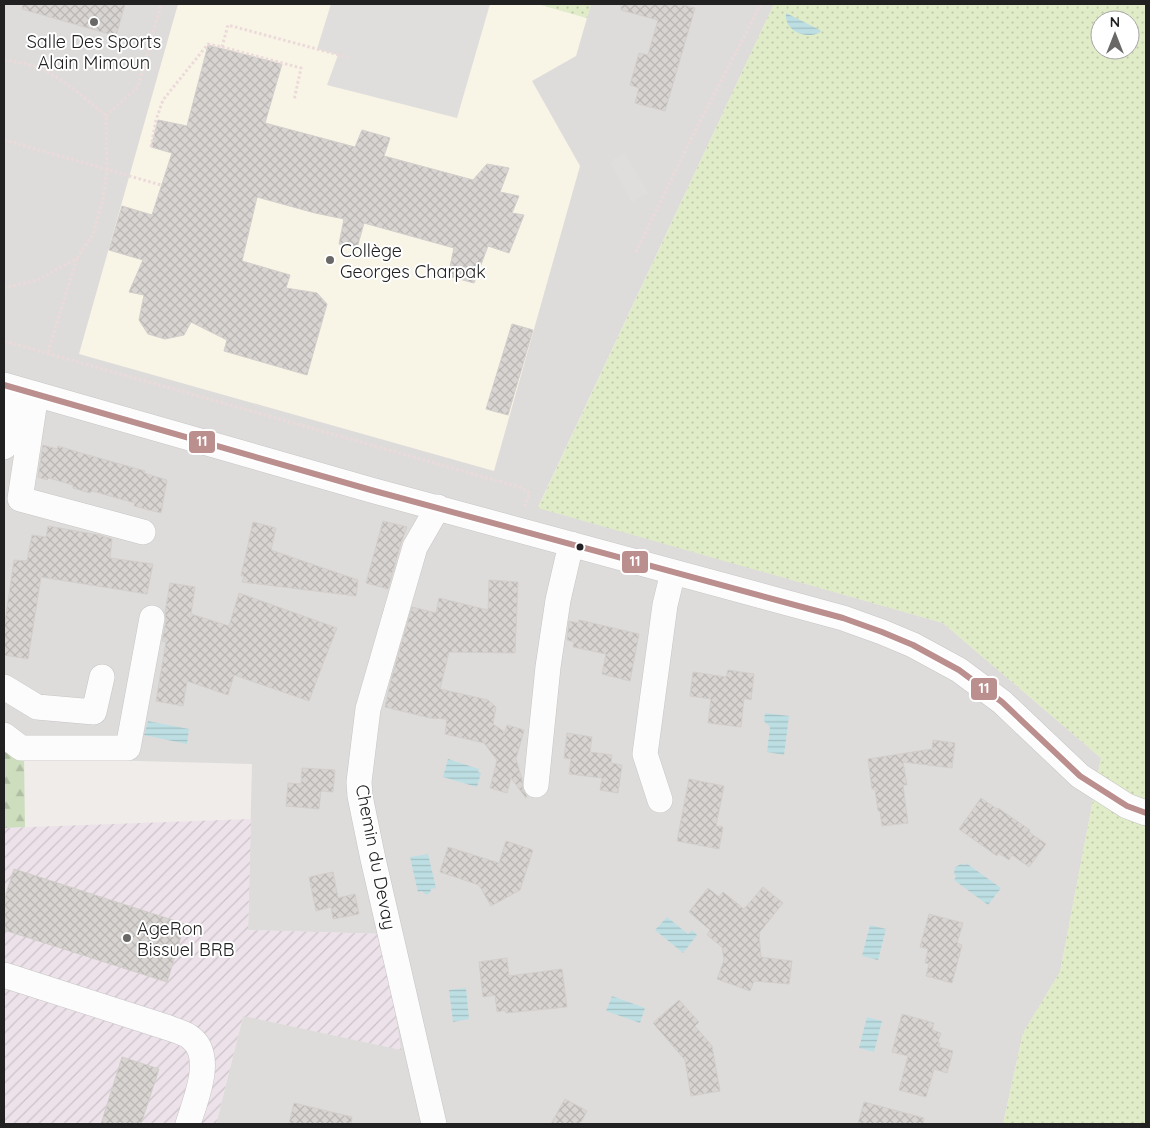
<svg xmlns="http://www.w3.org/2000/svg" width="1150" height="1128" font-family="Quicksand,sans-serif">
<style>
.residential{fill:#dedcdb}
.industrial{fill:url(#industrial-furrows)}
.education{fill:#f8f4e6}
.grass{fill:url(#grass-dots);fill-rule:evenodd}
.forest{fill:url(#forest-firs)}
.parking{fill:#dfdedd}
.water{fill:url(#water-rules)}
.building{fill:url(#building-cross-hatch);stroke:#d2cecb}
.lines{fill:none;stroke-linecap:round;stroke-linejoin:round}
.minor-casing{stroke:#c6c5c4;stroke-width:26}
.path{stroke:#ecdadb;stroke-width:3;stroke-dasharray:2.5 2.5;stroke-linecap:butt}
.minor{stroke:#fdfcfc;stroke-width:25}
.bus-1-casing{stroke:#fff;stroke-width:10}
.bus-1{stroke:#bc8f8f;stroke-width:6}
.poi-dot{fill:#696867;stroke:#fff;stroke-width:2}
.bus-dot{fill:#212121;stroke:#fff;stroke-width:2}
.labels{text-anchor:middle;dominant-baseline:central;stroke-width:4;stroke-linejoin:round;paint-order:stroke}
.poi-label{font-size:18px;fill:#212121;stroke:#fff;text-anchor:start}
.street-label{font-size:18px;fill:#212121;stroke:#fff}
.line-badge{stroke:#fff;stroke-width:2}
.badge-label{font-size:14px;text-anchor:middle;font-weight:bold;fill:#fff}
</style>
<defs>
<pattern id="industrial-furrows" width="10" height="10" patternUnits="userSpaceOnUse" patternTransform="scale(1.25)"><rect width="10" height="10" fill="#ede2ea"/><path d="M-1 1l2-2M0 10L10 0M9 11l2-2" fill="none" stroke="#cbc2c8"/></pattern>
<pattern id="grass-dots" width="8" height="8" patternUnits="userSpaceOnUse" patternTransform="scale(1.25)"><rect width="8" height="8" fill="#e0ecc7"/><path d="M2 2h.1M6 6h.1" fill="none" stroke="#c0caab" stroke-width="1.8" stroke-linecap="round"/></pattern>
<pattern id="forest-firs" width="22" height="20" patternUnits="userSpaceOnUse" patternTransform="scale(1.25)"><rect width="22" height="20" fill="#cddebe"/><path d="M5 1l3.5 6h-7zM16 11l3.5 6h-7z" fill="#b0bea3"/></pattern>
<pattern id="water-rules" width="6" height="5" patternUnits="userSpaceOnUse" patternTransform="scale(1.25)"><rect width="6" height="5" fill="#bddfe3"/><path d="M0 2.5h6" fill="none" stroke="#a2bfc2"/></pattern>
<pattern id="building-cross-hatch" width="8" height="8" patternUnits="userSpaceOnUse" patternTransform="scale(1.25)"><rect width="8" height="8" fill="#d8d4d2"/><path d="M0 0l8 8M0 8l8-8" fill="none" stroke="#b9b6b4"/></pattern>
</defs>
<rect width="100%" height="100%" fill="#efece9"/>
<path class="residential" d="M 4,4 L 538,4 L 587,18 L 591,4 L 774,4 L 538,507 L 943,623 L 1101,758 L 1060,972 L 1023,1033 L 1003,1124 L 216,1124 L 243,1016 L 383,934 L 248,930 L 252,764 L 24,758 L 4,750 Z"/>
<path class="industrial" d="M 251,819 L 248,930 L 383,934 L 401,1050 L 243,1016 L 216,1124 L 4,1124 L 4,828 Z"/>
<path class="education" d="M 178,4 L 538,4 L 587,18 L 576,56 L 532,81 L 580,166 L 494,471 L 79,354 Z"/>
<path class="grass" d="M 538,4 L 591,4 L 587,18 Z
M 774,4 L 1146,4 L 1146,1124 L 1003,1124 L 1023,1033 L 1060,972 L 1101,758 L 943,623 L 538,508 ZM 1100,20 L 1130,20 L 1130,50 L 1100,50 Z"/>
<path class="forest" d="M 4,750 L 24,758 L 25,827 L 4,828 Z"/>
<path class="parking" d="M 331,4 L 490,4 L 457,118 L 327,85 L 338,55 L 317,49 Z
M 624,153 L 648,193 L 632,202 L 610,162 Z"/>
<path class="water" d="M 786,13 L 820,30 L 821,32 C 807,40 784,32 786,13 Z
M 765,713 L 789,716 L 784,755 L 767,752 L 770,727 L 764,721 Z
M 148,721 L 189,729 L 187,744 L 144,735 Z
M 448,759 L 479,769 L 478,772 L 481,773 L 477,787 L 443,777 Z
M 428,854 L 436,888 L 431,889 L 430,893 L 426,895 L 422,891 L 418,892 L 410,857 Z
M 966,863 L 1001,888 L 988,905 L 954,880 L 956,877 L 954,873 L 955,867 L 961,864 L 965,865 Z
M 667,917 L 688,934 L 692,930 L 697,935 L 683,953 L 655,930 Z
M 870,925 L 886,929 L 878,960 L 862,956 Z
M 466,988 L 469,1019 L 453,1022 L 449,990 Z
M 612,996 L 645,1008 L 640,1023 L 606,1011 Z
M 867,1017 L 882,1021 L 874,1052 L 859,1048 Z"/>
<path class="building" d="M 23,4 L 125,4 L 116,36 L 22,9 Z
M 621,4 L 680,4 L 695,8 L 665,111 L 635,103 L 639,88 L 630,85 L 639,53 L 648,55 L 658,20 L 621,10 Z
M 208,45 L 282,64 L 265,123 L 355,147 L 362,130 L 390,138 L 384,156 L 473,180 L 487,164 L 509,168 L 500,192 L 519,196 L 512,213 L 524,215 L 509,253 L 488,246 L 474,283 L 448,276 L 454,248 L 364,223 L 357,248 L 339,244 L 344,219 L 315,213 L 257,197 L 242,261 L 290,275 L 286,288 L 317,293 L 327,304 L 307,375 L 224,351 L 227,340 L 191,322 L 184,335 L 165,339 L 148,334 L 139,320 L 144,295 L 129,292 L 143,260 L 109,250 L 122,206 L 152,215 L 172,153 L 151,147 L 158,120 L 187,126 Z
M 512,324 L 533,330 L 508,415 L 486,409 Z
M 43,445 L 57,449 L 58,446 L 81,453 L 145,471 L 144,473 L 167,480 L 161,513 L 134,506 L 135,503 L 92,491 L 90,493 L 73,488 L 73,485 L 49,478 L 47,480 L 38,477 Z
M 383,521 L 407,527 L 401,543 L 388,589 L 366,583 Z
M 253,522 L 276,528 L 271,550 L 358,580 L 356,596 L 242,582 L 244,576 L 241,576 Z
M 48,526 L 99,535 L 112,539 L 110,558 L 153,564 L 147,594 L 41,577 L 28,659 L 4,655 L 4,629 L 14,560 L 27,561 L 32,535 L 46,537 Z
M 489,580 L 518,582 L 515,653 L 449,652 L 440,689 L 488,700 L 496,707 L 493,724 L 503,731 L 504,735 L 507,725 L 524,730 L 516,759 L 522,779 L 523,790 L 527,796 L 526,798 L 511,778 L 507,793 L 490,788 L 497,760 L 484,743 L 445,734 L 447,719 L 430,718 L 385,707 L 391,680 L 412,607 L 436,613 L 439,598 L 488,610 Z
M 170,583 L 195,587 L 191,614 L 229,626 L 239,593 L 337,628 L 322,666 L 309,701 L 234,675 L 228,695 L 187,681 L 183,706 L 156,701 L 166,642 L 162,641 L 166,621 L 165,612 Z
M 579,620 L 639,634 L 630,681 L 602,674 L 606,654 L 573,647 L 574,642 L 567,640 L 569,621 L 578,623 Z
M 728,670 L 754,674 L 751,700 L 744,698 L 741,727 L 708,723 L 711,699 L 690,696 L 693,672 L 726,677 Z
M 567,733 L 592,737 L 590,752 L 612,755 L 611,763 L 622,765 L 618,793 L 600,790 L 602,778 L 569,774 L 571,759 L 564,758 Z
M 933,740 L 955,743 L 952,768 L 903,762 L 907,785 L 903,785 L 908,823 L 882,826 L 880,811 L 878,811 L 875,789 L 872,789 L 868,759 L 932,749 Z
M 302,768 L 335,770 L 333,792 L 321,791 L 319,809 L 286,806 L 288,783 L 301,784 Z
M 689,779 L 724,786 L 716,826 L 723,827 L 719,849 L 677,841 Z
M 981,798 L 997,809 L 998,808 L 1030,830 L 1029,832 L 1046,844 L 1029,867 L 1012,855 L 1009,860 L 998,853 L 997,856 L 959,829 Z
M 506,841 L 533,850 L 520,890 L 491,906 L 479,885 L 440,872 L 448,847 L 499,863 Z
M 14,869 L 185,924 L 167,982 L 4,930 L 4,900 Z
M 333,872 L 338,898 L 355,894 L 359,914 L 333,919 L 331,907 L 316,911 L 309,877 Z
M 763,887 L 783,903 L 759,933 L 761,957 L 792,961 L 789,984 L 754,981 L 750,991 L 717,979 L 724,960 L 722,947 L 707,935 L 710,930 L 689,912 L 708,888 L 719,897 L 723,892 L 744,909 Z
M 929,914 L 963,923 L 957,943 L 962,945 L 952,983 L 926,976 L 929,964 L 925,963 L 928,949 L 920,947 Z
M 507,958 L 509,976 L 562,969 L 567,1007 L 506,1013 L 505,1010 L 497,1012 L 495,995 L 483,997 L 479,962 Z
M 679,1000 L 699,1022 L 695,1026 L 712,1046 L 720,1091 L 691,1096 L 685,1060 L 653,1023 Z
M 902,1014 L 934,1023 L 932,1030 L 941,1033 L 938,1042 L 940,1043 L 939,1047 L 953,1051 L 947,1073 L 934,1069 L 926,1097 L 899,1090 L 908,1056 L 892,1052 Z
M 122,1057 L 159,1069 L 141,1124 L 101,1124 Z
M 565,1099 L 587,1111 L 580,1124 L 551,1124 Z
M 864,1102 L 924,1118 L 923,1124 L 858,1124 Z
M 294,1103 L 352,1117 L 351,1124 L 289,1124 Z"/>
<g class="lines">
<g class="minor-casing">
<path id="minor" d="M 4,385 L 371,490 L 843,618 L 882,632 L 913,645 L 959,670 L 1002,702 L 1080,776 L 1127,806 L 1146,813
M 36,394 L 20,499 L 143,532
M 4,447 L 13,388
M 4,687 L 37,707 L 94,712 L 102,677
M 4,735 L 21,748 L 128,748 L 152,618
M 536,785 L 548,667 L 558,600 L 571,544
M 660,800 L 645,754 L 665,605 L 673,572
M 4,975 L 169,1028 C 176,1031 186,1033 191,1038 C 215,1056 195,1101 188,1124
M 434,1124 L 373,859 L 360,796 L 359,782 L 368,709 L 415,547 L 438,507"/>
</g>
<path class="path" d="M 222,47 L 228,25 L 350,58
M 4,60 C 15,61 32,65 42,69 C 66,81 86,99 106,116 L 107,170 L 103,199 L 93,235 L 77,258 L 38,280 L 4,288
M 106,116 L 138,87 L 161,4
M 4,140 L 161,185
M 151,147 L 156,120 L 163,100 L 208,44 L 222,47 L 301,68 L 294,100
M 636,252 L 689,143 L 761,4
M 4,341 L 519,487 L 530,493 L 524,507
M 48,352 L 77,258"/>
<use href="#minor" class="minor"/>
<g class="bus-1-casing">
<path id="bus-1" d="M 4,385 L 371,490 L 843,618 L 882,632 L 913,645 L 959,670 L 1002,702 L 1080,776 L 1127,806 L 1146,813"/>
</g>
<use href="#bus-1" class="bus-1"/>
</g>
<g class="poi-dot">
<circle cx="94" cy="22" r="5"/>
<circle cx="330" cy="260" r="5"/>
<circle cx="127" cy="938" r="5"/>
</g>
<circle class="bus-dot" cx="580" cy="547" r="4.5"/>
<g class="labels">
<g class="poi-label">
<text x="94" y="41" text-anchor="middle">Salle Des Sports<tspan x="94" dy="21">Alain Mimoun</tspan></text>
<text x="340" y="250">Collège<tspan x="340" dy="21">Georges Charpak</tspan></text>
<text x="137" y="928">AgeRon<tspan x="137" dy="21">Bissuel BRB</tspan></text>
</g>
<g class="street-label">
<text transform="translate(376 857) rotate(79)">Chemin du Devay</text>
</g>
</g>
<g class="line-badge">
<rect x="188" y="430" width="28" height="24" rx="5" fill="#bc8f8f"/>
<rect x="621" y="550" width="28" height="24" rx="5" fill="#bc8f8f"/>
<rect x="970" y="677" width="28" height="24" rx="5" fill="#bc8f8f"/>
</g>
<g class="badge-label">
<text x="202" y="446">11</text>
<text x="635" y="566">11</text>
<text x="984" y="693">11</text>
</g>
<rect width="1150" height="1128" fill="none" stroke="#212121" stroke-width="10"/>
<g transform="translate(1115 35)"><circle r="24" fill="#ffffff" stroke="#a6a6a6"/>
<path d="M0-4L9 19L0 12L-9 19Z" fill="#696867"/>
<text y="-8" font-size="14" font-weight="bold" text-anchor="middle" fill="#212121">N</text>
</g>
</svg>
